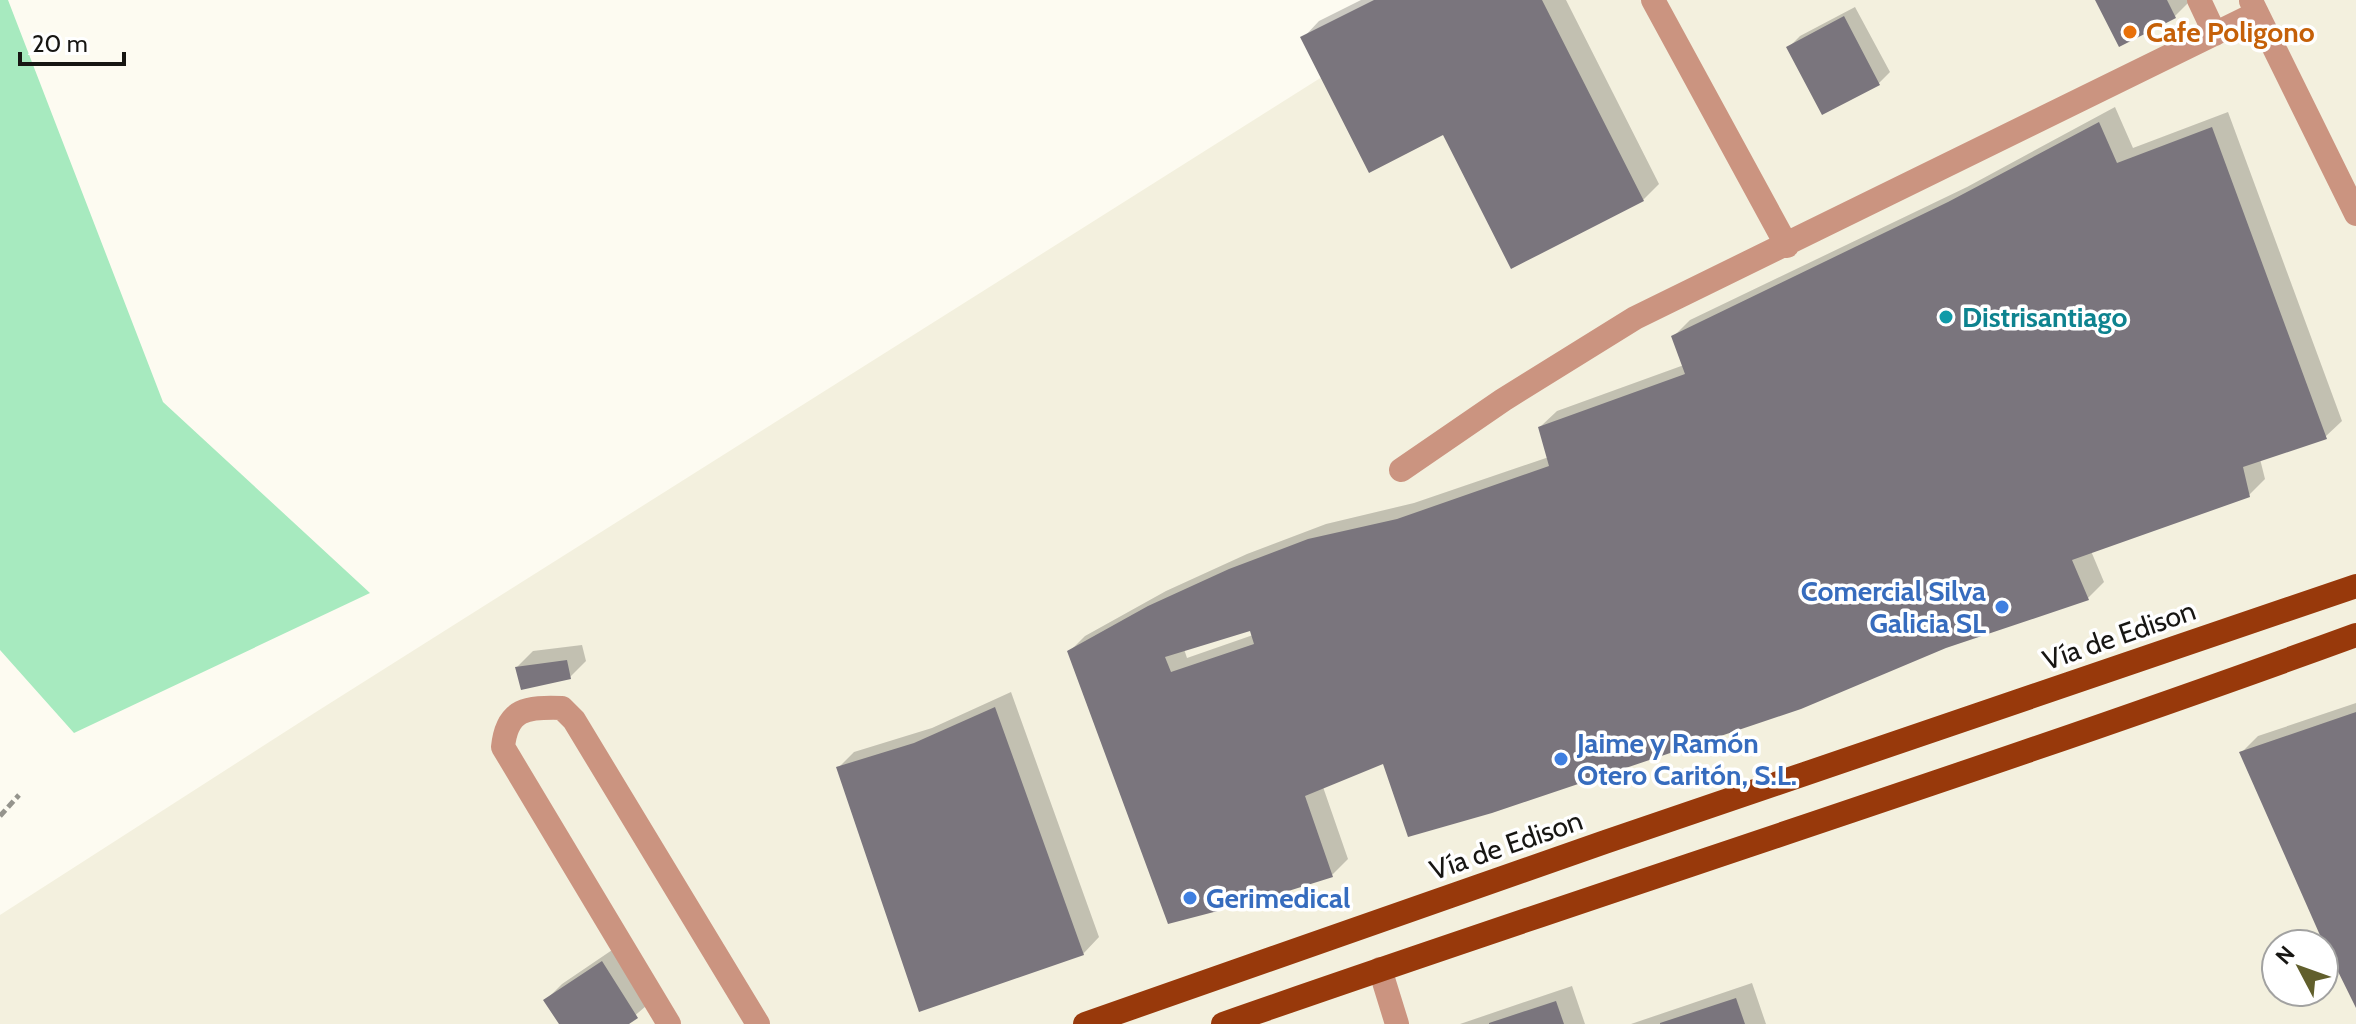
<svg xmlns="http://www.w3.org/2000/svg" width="2356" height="1024" font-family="Cabin,sans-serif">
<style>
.built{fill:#f3f0de;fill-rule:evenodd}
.green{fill:#a7eabf}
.shadow{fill:#0003;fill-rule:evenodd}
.building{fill:#7a757d;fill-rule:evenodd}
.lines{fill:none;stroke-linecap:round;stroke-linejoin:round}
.path{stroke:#95948d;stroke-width:5;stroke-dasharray:8 4;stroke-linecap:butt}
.minor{stroke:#cb9480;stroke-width:24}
.major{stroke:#98390b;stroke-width:24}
.food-dot{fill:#e8710a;stroke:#fff;stroke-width:3}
.culture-dot{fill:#0f9aa8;stroke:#fff;stroke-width:3}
.shop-dot{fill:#3f7fe0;stroke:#fff;stroke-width:3}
.labels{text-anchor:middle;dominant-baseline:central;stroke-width:7;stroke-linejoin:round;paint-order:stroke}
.food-label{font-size:28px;font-weight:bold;fill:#c56008;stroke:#fff;text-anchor:start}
.culture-label{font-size:28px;font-weight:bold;fill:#0d838f;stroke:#fff;text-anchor:start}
.shop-label{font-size:28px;font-weight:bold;fill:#366cbe;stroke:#fff;text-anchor:start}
.street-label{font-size:28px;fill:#171613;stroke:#fff}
</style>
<rect width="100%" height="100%" fill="#fdfbf1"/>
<path class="built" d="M 1444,0 L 2356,0 L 2356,1024 L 0,1024 L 0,915 L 316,712 ZM 2276,944 L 2324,944 L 2324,992 L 2276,992 Z"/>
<path class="green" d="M 0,0 L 8,0 L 163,402 L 370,593 L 74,733 L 0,650 Z"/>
<path class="shadow" d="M 1361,0 L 1566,0 L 1659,184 L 1643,200 L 1444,132 L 1303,38 L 1319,21 Z
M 2097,0 L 2191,0 L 2175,16 L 2120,44 Z
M 1855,7 L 1890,72 L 1879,83 L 1823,112 L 1789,47 L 1800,36 Z
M 2115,107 L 2133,148 L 2228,112 L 2342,421 L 2325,437 L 2260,459 L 2265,479 L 2249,495 L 2091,551 L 2104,582 L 2088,598 L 1385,761 L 1323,787 L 1348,859 L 1332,875 L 1069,652 L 1085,636 L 1166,591 L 1247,554 L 1326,524 L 1414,503 L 1549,457 L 1540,427 L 1557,411 L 1684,365 L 1674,336 L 1690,320 L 1967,187 ZM 1251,628 L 1253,635 L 1187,658 L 1184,649 Z
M 582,645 L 586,661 L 570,677 L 517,667 L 533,651 Z
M 1011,692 L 1099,937 L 1083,954 L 838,768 L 854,752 L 932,728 Z
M 2356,703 L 2356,1003 L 2242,752 L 2258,736 Z
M 618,946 L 653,1000 L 625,1024 L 562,1024 L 546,1000 L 562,984 Z
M 1752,983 L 1766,1024 L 1631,1024 Z
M 1572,986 L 1585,1024 L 1460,1024 Z"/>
<path class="building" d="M 1374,0 L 1542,0 L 1644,201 L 1511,269 L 1443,135 L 1369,173 L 1300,37 Z
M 2095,0 L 2167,0 L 2176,18 L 2119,47 Z
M 1844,16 L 1880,85 L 1822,115 L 1786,47 Z
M 2099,122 L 2117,163 L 2212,127 L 2327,439 L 2243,467 L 2250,497 L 2072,560 L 2089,600 L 1946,648 L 1801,709 L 1492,813 L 1408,837 L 1383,764 L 1305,796 L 1333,877 L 1256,901 L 1168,924 L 1067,651 L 1148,606 L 1229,569 L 1308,539 L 1397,519 L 1549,466 L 1538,427 L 1685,374 L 1671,336 L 1948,202 ZM 1250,631 L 1254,644 L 1171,672 L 1165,657 Z
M 567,660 L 571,679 L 521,690 L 515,667 Z
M 995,707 L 1084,955 L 919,1012 L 836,767 L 914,743 Z
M 2356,712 L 2356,1008 L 2319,933 L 2239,752 Z
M 602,961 L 638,1018 L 629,1024 L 559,1024 L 543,1000 Z
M 1736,998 L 1745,1024 L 1660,1024 L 1660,1023 Z
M 1556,1001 L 1564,1024 L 1489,1024 L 1489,1023 Z"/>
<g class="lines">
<path class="path" d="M 0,816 L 19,795"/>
<path class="minor" d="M 1653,0 L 1787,246
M 2199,0 L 2215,34
M 2251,1 L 2356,214
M 1401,470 L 1503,400 L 1635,318 L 2257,13
M 1380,969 L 1397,1024
M 669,1024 L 503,747 C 507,708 527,707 562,708 L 574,720 L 758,1024"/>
<path class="major" d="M 1085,1024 L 1605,842 L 2356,586
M 1223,1024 C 1600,892 1981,772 2356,635"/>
</g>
<circle class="food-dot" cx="2130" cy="32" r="8"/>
<circle class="culture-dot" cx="1946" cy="317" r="8"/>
<g class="shop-dot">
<circle cx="2002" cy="607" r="8"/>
<circle cx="1561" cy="759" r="8"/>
<circle cx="1190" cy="898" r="8"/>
</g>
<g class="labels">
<g class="food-label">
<text x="2146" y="32">Cafe Poligono</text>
</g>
<g class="culture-label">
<text x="1962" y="317">Distrisantiago</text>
</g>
<g class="shop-label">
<text x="1986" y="591" text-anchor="end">Comercial Silva<tspan x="1986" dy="32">Galicia SL</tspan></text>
<text x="1577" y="743">Jaime y Ramón<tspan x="1577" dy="32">Otero Caritón, S.L.</tspan></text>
<text x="1206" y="898">Gerimedical</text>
</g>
<g class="street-label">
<text transform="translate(2119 635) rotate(-19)">Vía de Edison</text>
<text transform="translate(1506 845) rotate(-19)">Vía de Edison</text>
</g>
</g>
<g transform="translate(2300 968) rotate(311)"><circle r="38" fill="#ffffff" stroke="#a2a2a1" stroke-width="2"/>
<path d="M0-6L14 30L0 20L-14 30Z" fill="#615f2c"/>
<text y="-12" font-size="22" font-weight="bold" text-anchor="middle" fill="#171613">N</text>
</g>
<path d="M20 52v12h104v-12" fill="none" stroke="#171613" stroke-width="4"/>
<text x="32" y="52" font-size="24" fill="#171613" stroke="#ffffff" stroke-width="6" paint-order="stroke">20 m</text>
</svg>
